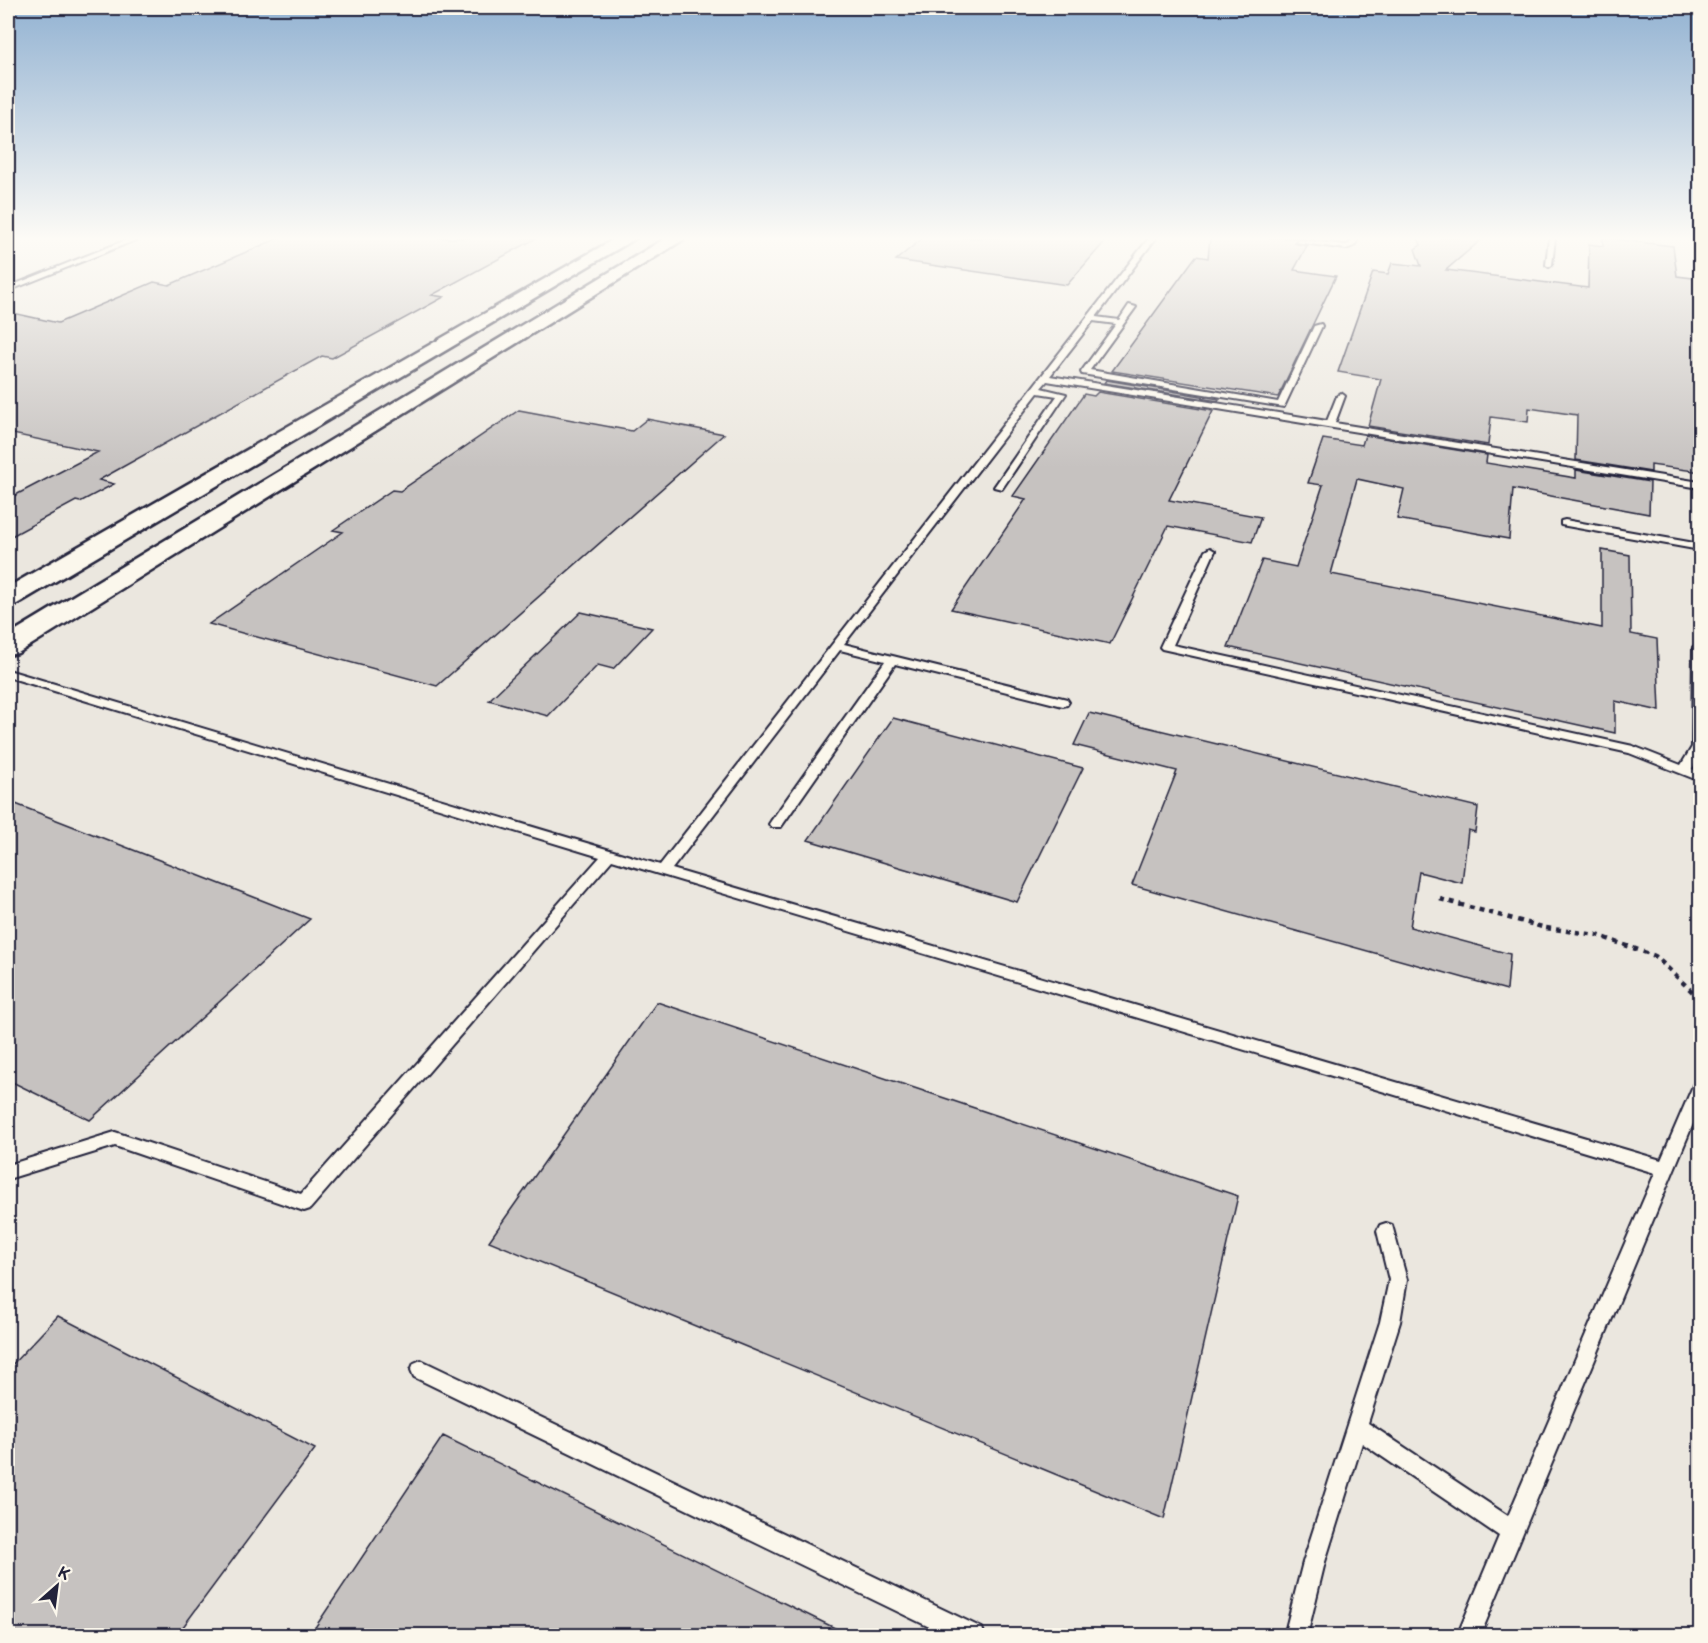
<svg xmlns="http://www.w3.org/2000/svg" width="1708" height="1643" font-family="'Balsamiq Sans',sans-serif">
<style>
.built{fill:#ebe7df}
.building{fill:#c6c2c0;stroke:#22223b;stroke-width:1.5}
.lines{fill:none;stroke-linecap:round;stroke-linejoin:round}
.service-casing{stroke:#22223b;stroke-width:4}
.tertiary-casing{stroke:#22223b;stroke-width:5}
.path{stroke:#22223b;stroke-width:4.5;stroke-dasharray:5 5;stroke-linecap:butt}
.service{fill:#fbf7ec;fill-rule:evenodd}
.tertiary{fill:#fbf7ec;fill-rule:evenodd}
</style>
<rect width="100%" height="100%" fill="#fbf7ec"/>
<filter id="ink" filterUnits="userSpaceOnUse"><feTurbulence type="fractalNoise" baseFrequency=".0167" numOctaves="2"/><feDisplacementMap in="SourceGraphic" scale="12" xChannelSelector="R" yChannelSelector="G"/><feConvolveMatrix kernelMatrix="1 2 1 2 8 2 1 2 1" color-interpolation-filters="sRGB"/></filter>
<g filter="url(#ink)">
<path class="built" d="M 8,238 L 1700,238 L 1700,1635 L 8,1635 Z"/>
<path class="building" d="M 279,238 L 537,238 L 432,295 L 444,297 L 332,358 L 322,356 L 99,480 L 114,484 L 80,502 L 76,501 L 8,538 L 8,499 L 98,452 L 8,433 L 8,312 L 58,323 L 154,282 L 169,285 Z
M 923,238 L 1108,238 L 1067,285 L 896,260 Z
M 1210,238 L 1298,238 L 1294,243 L 1307,246 L 1294,270 L 1336,276 L 1278,397 L 1112,371 L 1196,256 L 1208,258 Z
M 1418,238 L 1483,238 L 1446,270 L 1588,288 L 1589,244 L 1603,246 L 1603,238 L 1673,246 L 1677,276 L 1701,279 L 1701,472 L 1651,465 L 1651,472 L 1576,460 L 1577,415 L 1529,408 L 1528,422 L 1491,417 L 1488,445 L 1368,426 L 1381,379 L 1338,372 L 1373,272 L 1388,274 L 1392,263 L 1421,266 L 1415,249 L 1421,245 Z
M 1106,380 L 1219,399 L 1218,401 L 1104,383 Z
M 1098,392 L 1213,411 L 1169,500 L 1261,517 L 1252,542 L 1168,526 L 1110,644 L 951,609 L 1026,499 L 1013,496 L 1084,394 L 1094,396 Z
M 519,410 L 632,431 L 647,419 L 724,434 L 437,686 L 209,624 L 343,532 L 333,530 L 392,490 L 400,491 Z
M 1365,435 L 1487,455 L 1486,463 L 1576,478 L 1576,470 L 1650,482 L 1649,514 L 1513,489 L 1509,539 L 1397,519 L 1404,489 L 1357,479 L 1331,574 L 1602,628 L 1602,550 L 1630,555 L 1631,634 L 1657,639 L 1660,711 L 1615,701 L 1615,733 L 1228,647 L 1262,560 L 1296,567 L 1323,485 L 1308,483 L 1323,439 L 1362,445 Z
M 581,612 L 652,628 L 613,669 L 598,665 L 548,716 L 489,700 Z
M 1089,713 L 1478,807 L 1475,832 L 1468,830 L 1462,883 L 1419,872 L 1410,927 L 1510,954 L 1507,990 L 1132,885 L 1177,771 L 1074,745 Z
M 893,718 L 1083,768 L 1017,902 L 808,840 Z
M 8,801 L 310,919 L 90,1120 L 8,1080 Z
M 657,1002 L 1238,1196 L 1164,1519 L 489,1241 Z
M 58,1316 L 315,1449 L 177,1635 L 8,1635 L 8,1369 Z
M 443,1436 L 849,1635 L 310,1635 Z"/>
<g class="lines">
<g class="service-casing">
<path id="service" d="M 131,238 L 141,238 L 8,291 L 8,287 Z
M 1149,238 L 1156,238 L 1096,317 L 1119,320 L 1129,305 L 1136,307 L 1090,370 L 1278,402 L 1314,326 L 1321,324 L 1322,326 L 1284,407 L 1082,374 L 1081,372 L 1116,324 L 1093,321 L 1050,376 L 1327,421 L 1337,396 L 1341,393 L 1345,396 L 1335,423 L 1700,482 L 1700,488 L 1047,381 L 1041,388 L 1066,394 L 1002,489 L 994,487 L 1057,396 L 1038,393 L 844,644 L 1067,699 L 1069,702 L 1067,705 L 1063,706 L 895,664 L 781,827 L 771,827 L 769,824 L 771,821 L 885,661 L 840,650 L 672,869 L 1661,1160 L 1692,1088 L 1694,1083 L 1700,1081 L 1700,1107 L 1480,1636 L 1457,1636 L 1499,1536 L 1362,1443 L 1325,1562 L 1307,1636 L 1284,1636 L 1303,1562 L 1380,1322 L 1389,1280 L 1377,1231 L 1380,1225 L 1386,1223 L 1392,1225 L 1407,1280 L 1400,1322 L 1368,1423 L 1508,1516 L 1655,1173 L 612,860 L 310,1209 L 304,1211 L 115,1146 L 8,1179 L 8,1165 L 115,1132 L 301,1194 L 600,857 L 8,677 L 8,670 L 660,865 Z
M 1353,238 L 1359,238 L 1354,246 L 1346,249 L 1296,242 L 1299,240 L 1346,245 L 1349,244 Z
M 1549,238 L 1555,238 L 1552,265 L 1549,267 L 1546,265 Z
M 1693,238 L 1700,238 L 1700,241 L 1694,239 Z
M 1565,520 L 1700,544 L 1700,550 L 1561,525 L 1561,521 Z
M 1210,548 L 1215,551 L 1173,645 L 1633,746 L 1681,765 L 1692,747 L 1693,647 L 1700,644 L 1700,754 L 1692,769 L 1700,772 L 1700,781 L 1629,753 L 1162,649 L 1160,647 L 1205,551 Z
M 421,1360 L 982,1628 L 985,1636 L 948,1636 L 414,1377 L 411,1370 L 414,1363 Z"/>
</g>
<g class="tertiary-casing">
<path id="tertiary" d="M 616,238 L 636,238 L 17,604 L 8,606 L 8,587 Z
M 666,238 L 686,238 L 18,653 L 8,655 L 8,635 Z"/>
</g>
<path class="path" d="M 1440,899 L 1546,928 L 1597,935 L 1655,956 L 1700,999"/>
<use href="#service" class="service"/>
<use href="#tertiary" class="tertiary"/>
</g>
</g>
<linearGradient id="sky" x2="0" y2="1"><stop stop-color="#92b2d2"/><stop offset="0.51" stop-color="#fdfbf6"/><stop offset="1" stop-color="#fdfbf6" stop-opacity="0"/></linearGradient>
<rect width="1708" height="468" fill="url(#sky)"/>
<rect width="1708" height="1643" fill="none" stroke="#fbf7ec" stroke-width="30"/>
<rect x="15" y="15" width="1678" height="1613" fill="none" stroke="#22223b" stroke-width="2" filter="url(#ink)"/>
<g transform="translate(57 1586) rotate(28)" stroke="#fbf7ec" stroke-width="4.5" paint-order="stroke">
<path d="M0-4.5L10 22L0 15L-10 22Z" fill="#22223b"/>
<text y="-9" font-size="16" font-weight="bold" text-anchor="middle" fill="#22223b">K</text>
</g>
</svg>
